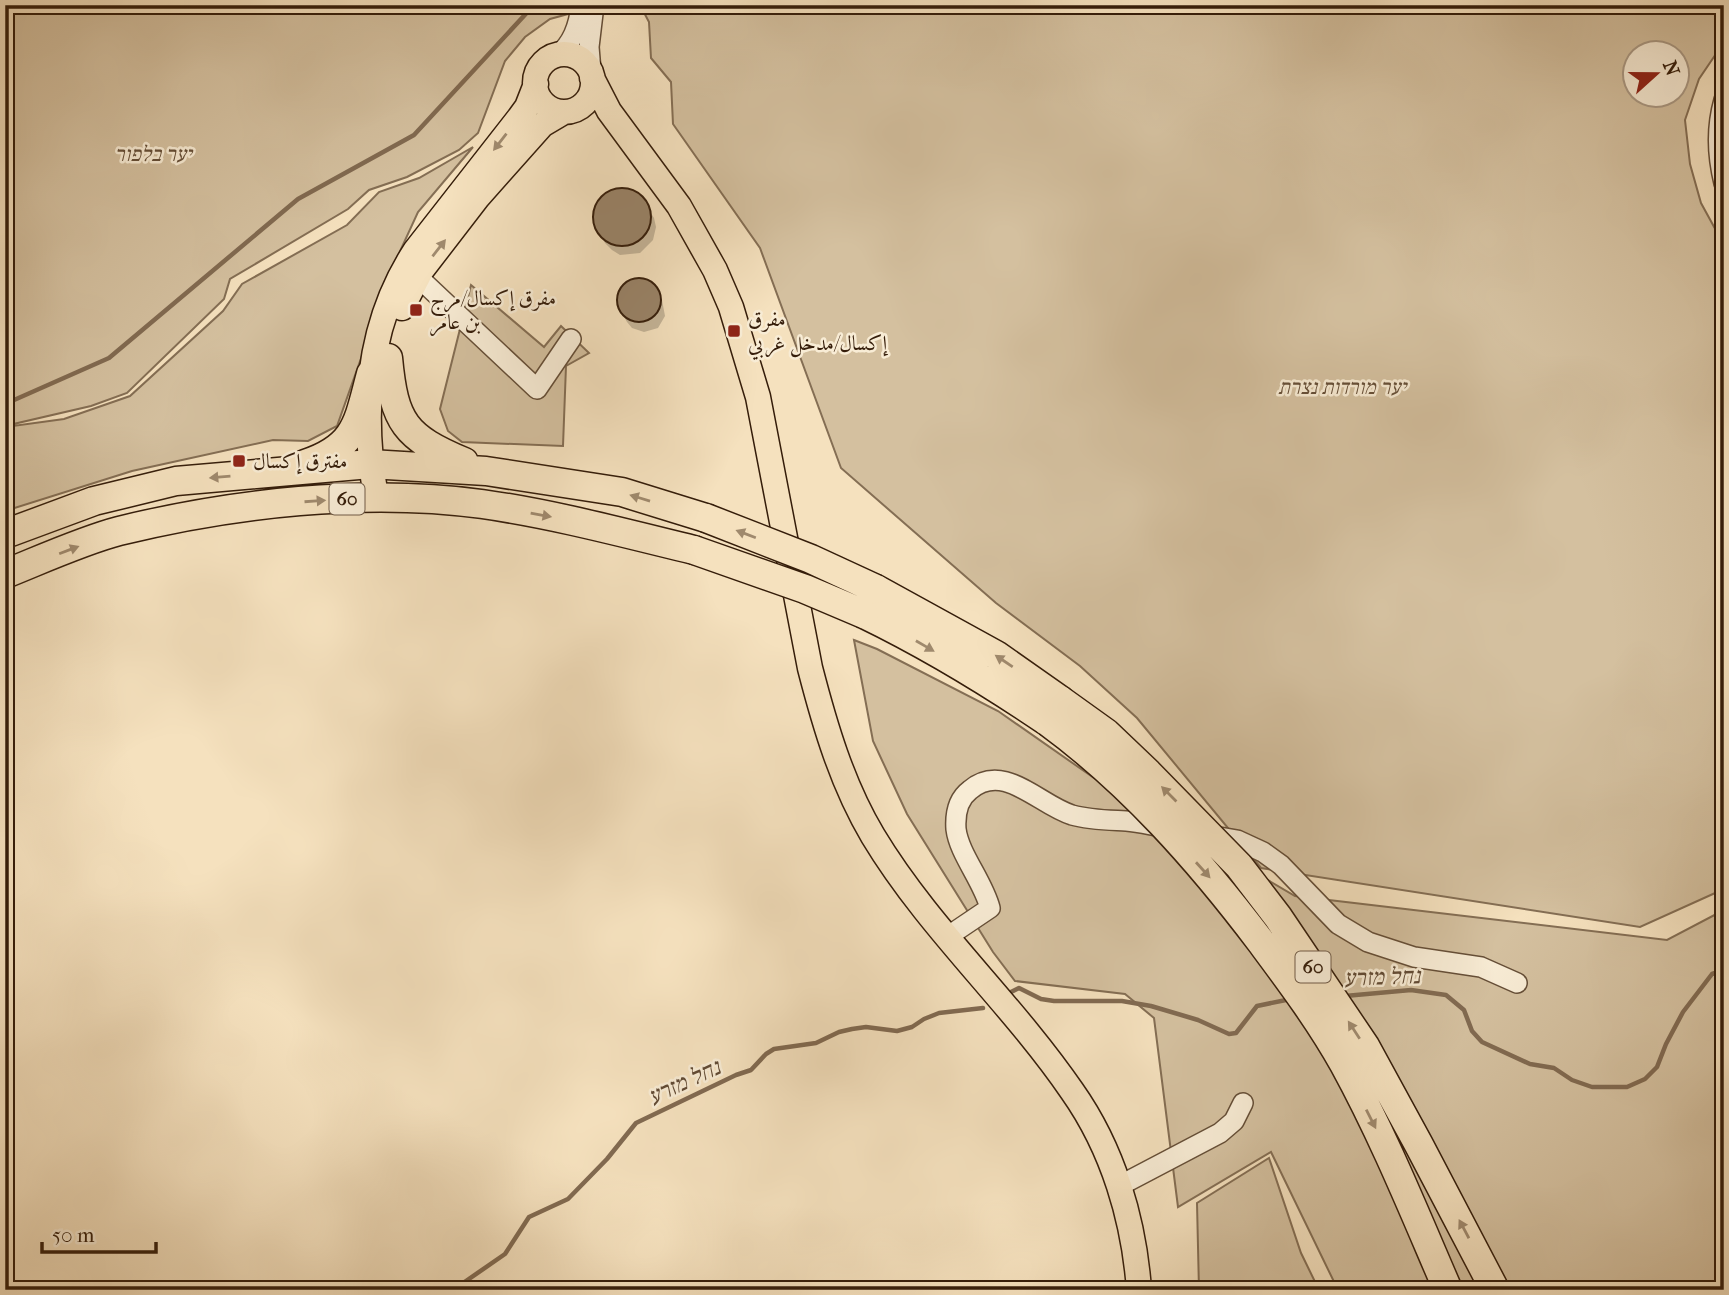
<svg xmlns="http://www.w3.org/2000/svg" width="1729" height="1295" font-family="'IM FELL French Canon',Amiri,'Frank Ruhl Libre',serif">
<style>
.green{fill:#d4c09f;stroke:#846e54;stroke-width:2;fill-rule:evenodd}
.shadow{fill:#0003}
.lines{fill:none;stroke-linecap:round;stroke-linejoin:round}
.stream{stroke:#816a51;stroke-width:4.5}
.building{fill:#998368;stroke:#351d0a;stroke-width:2}
.minor-casing{stroke:#654e37;stroke-width:22}
.major-casing{stroke:#351d0a;stroke-width:27}
.highway-casing{stroke:#351d0a;stroke-width:31}
.minor{stroke:#f8ecd5;stroke-width:19}
.major{stroke:#f5e1be;stroke-width:24}
.highway{stroke:#f5e1be;stroke-width:28}
.highway-bridge-casing{stroke:#351d0a;stroke-width:31;stroke-linecap:butt}
.highway-bridge{stroke:#f5e1be;stroke-width:28}
.oneway{fill:#9f896d}
.poi-dot{fill:#8f2418;stroke:#f8ecd5;stroke-width:2.5}
.labels{text-anchor:middle;dominant-baseline:central;stroke-width:5;stroke-linejoin:round;paint-order:stroke}
.shield{fill:#f8ecd5;stroke:#705b47;stroke-width:2}
.shield-label{font-size:19px;font-weight:bold;fill:#351d0a}
.park-label{font-size:21px;font-style:italic;fill:#654e37;stroke:#f8ecd5}
.poi-label{font-size:21px;fill:#351d0a;stroke:#f8ecd5;text-anchor:start}
.water-label{font-size:23px;font-style:italic;fill:#614a34;stroke:#f8ecd5}
</style>
<rect width="100%" height="100%" fill="#f5e1be"/>
<filter id="stains"><feTurbulence type="fractalNoise" baseFrequency=".00286" numOctaves="4"/><feColorMatrix values="0 0 0 0 .2 0 0 0 0 .09 0 0 0 0 .02 0 0 0 .5 -.17"/></filter>
<radialGradient id="worn" r=".72"><stop offset=".6" stop-color="#630" stop-opacity="0"/><stop offset="1" stop-color="#630" stop-opacity=".3"/></radialGradient>
<path class="green" d="M 5,5 L 573,5 L 572,13 L 550,19 L 525,37 L 505,61 L 478,133 L 459,150 L 407,177 L 369,190 L 348,209 L 230,279 L 224,299 L 127,393 L 91,406 L 9,425 L 5,416 Z
M 640,5 L 1724,5 L 1724,42 L 1699,79 L 1685,120 L 1690,164 L 1701,203 L 1724,245 L 1724,889 L 1640,927 L 1261,868 L 1137,718 L 1080,666 L 996,603 L 841,468 L 760,248 L 673,124 L 671,82 L 651,58 L 649,22 ZM 1634,52 L 1676,52 L 1676,94 L 1634,94 Z
M 473,147 L 418,212 L 396,260 L 337,426 L 308,441 L 273,440 L 132,471 L 5,511 L 5,427 L 64,419 L 130,396 L 223,311 L 242,284 L 347,225 L 379,192 L 419,178 Z
M 471,285 L 544,347 L 561,326 L 589,353 L 566,366 L 563,446 L 462,442 L 448,431 L 440,409 Z
M 854,640 L 877,649 L 998,711 L 1094,778 L 1295,896 L 1667,940 L 1724,910 L 1724,1290 L 1338,1290 L 1271,1152 L 1178,1207 L 1154,1018 L 1125,994 L 1015,981 L 993,952 L 907,814 L 873,741 Z
M 1269,1158 L 1301,1253 L 1319,1290 L 1199,1290 L 1197,1203 Z"/>
<path class="shadow" d="M 616,190 L 625,190 L 642,199 L 654,218 L 656,227 L 653,240 L 640,253 L 620,255 L 612,250 L 605,243 L 595,223 L 597,204 L 603,197 Z
M 638,279 L 645,280 L 656,289 L 662,300 L 665,316 L 658,328 L 644,332 L 632,328 L 627,322 L 621,311 L 618,297 L 625,284 Z"/>
<g class="lines">
<path class="stream" d="M 5,404 L 109,358 L 298,199 L 414,135 L 534,5
M 1011,992 L 1019,988 L 1041,999 L 1054,1001 L 1122,1001 L 1151,1006 L 1198,1020 L 1229,1034 L 1236,1033 L 1257,1006 L 1291,999
M 1345,996 L 1411,990 L 1446,995 L 1464,1010 L 1472,1031 L 1482,1042 L 1530,1064 L 1554,1068 L 1572,1080 L 1592,1087 L 1627,1087 L 1645,1079 L 1657,1067 L 1666,1044 L 1683,1012 L 1712,974 L 1724,970
M 453,1290 L 505,1254 L 529,1217 L 568,1199 L 607,1159 L 636,1123 L 736,1075 L 751,1070 L 766,1054 L 774,1049 L 816,1043 L 839,1032 L 852,1029 L 866,1027 L 897,1031 L 912,1027 L 924,1019 L 939,1013 L 983,1008"/>
</g>
<path class="building" d="M593 217a29 29 0 1 1 58 0a29 29 0 1 1-58 0Z
M617 300a22 22 0 1 1 44 0a22 22 0 1 1-44 0Z"/>
<g class="lines">
<g class="minor-casing">
<path id="minor" d="M 558,55 C 573,43 579,25 581,5
M 591,71 L 589,47 L 594,5
M 1724,100 C 1716,128 1717,155 1724,183
M 418,277 L 537,389 L 571,339
M 1208,835 L 1237,840 L 1263,852 L 1281,865 L 1338,924 L 1368,942 L 1414,957 L 1481,967 L 1517,983
M 947,937 L 990,908 C 983,881 959,854 956,829 C 955,814 958,799 970,790 C 1004,761 1039,805 1072,815 C 1090,820 1107,820 1126,821 C 1140,822 1154,826 1168,828
M 1119,1186 L 1220,1133 L 1234,1121 L 1243,1103"/>
</g>
<g class="major-casing">
<path id="major" d="M535 83a29 29 0 1 1 58 0a29 29 0 1 1-58 0Z
M 592,78 L 609,111 L 679,206 L 715,270 L 731,307 L 758,397 L 810,668 C 825,726 842,784 873,836 C 929,929 1011,1002 1072,1091 C 1113,1149 1134,1220 1139,1290
M 402,308 L 421,271 L 478,197 L 542,125 L 564,112
M 376,497 C 361,411 367,325 415,251 L 519,118 L 527,107 L 536,84"/>
</g>
<g class="highway-casing">
<path id="highway" d="M 388,358 C 394,423 405,437 464,462
M 305,464 C 357,447 358,422 371,374
M 5,534 L 94,501 L 176,481 L 370,464 L 486,471 L 622,492 L 706,518
M 5,574 C 40,560 84,540 119,531 C 232,503 366,488 482,504 C 553,514 624,533 694,550
M 876,589 L 996,655 L 1060,700
M 864,614 C 928,645 989,682 1048,722"/>
</g>
<use href="#minor" class="minor"/>
<use href="#major" class="major"/>
<use href="#highway" class="highway"/>
<g class="highway-bridge-casing">
<path id="highway-bridge" d="M 706,518 L 811,559 L 876,589
M 694,550 L 805,589 L 864,614
M 1060,700 L 1106,733 L 1148,773 L 1239,866 L 1278,917 L 1365,1046 L 1419,1145 L 1495,1290
M 1048,722 C 1130,782 1199,860 1261,942 C 1290,981 1320,1021 1344,1064 C 1384,1137 1415,1214 1448,1290"/>
</g>
<use href="#highway-bridge" class="highway-bridge"/>
</g>
<defs><path id="oneway-solid" d="M-6-.8H1V-3.2L6.5 0L1 3.2V.8H-6Z" transform="scale(1.75)"/></defs>
<g class="oneway">
<use href="#oneway-solid" transform="translate(500 142) rotate(128)"/>
<use href="#oneway-solid" transform="translate(439 248) rotate(-52)"/>
<use href="#oneway-solid" transform="translate(220 477) rotate(175)"/>
<use href="#oneway-solid" transform="translate(640 498) rotate(-163)"/>
<use href="#oneway-solid" transform="translate(315 501) rotate(-4)"/>
<use href="#oneway-solid" transform="translate(541 515) rotate(10)"/>
<use href="#oneway-solid" transform="translate(746 534) rotate(-159)"/>
<use href="#oneway-solid" transform="translate(69 550) rotate(-21)"/>
<use href="#oneway-solid" transform="translate(925 646) rotate(30)"/>
<use href="#oneway-solid" transform="translate(1004 661) rotate(-146)"/>
<use href="#oneway-solid" transform="translate(1169 794) rotate(-135)"/>
<use href="#oneway-solid" transform="translate(1203 870) rotate(48)"/>
<use href="#oneway-solid" transform="translate(1354 1030) rotate(-123)"/>
<use href="#oneway-solid" transform="translate(1371 1119) rotate(63)"/>
<use href="#oneway-solid" transform="translate(1464 1229) rotate(-118)"/>
</g>
<g class="poi-dot">
<rect x="409" y="303" width="14" height="14" rx="3.5"/>
<rect x="727" y="324" width="14" height="14" rx="3.5"/>
<rect x="232" y="454" width="14" height="14" rx="3.5"/>
</g>
<g class="labels">
<g class="shield">
<rect x="329.5" y="483.5" width="35" height="31" rx="5"/>
<rect x="1295.5" y="951.5" width="35" height="31" rx="5"/>
</g>
<g class="shield-label">
<text x="347" y="499">60</text>
<text x="1313" y="967">60</text>
</g>
<g class="park-label">
<text x="153" y="154">יער בלפור</text>
<text x="1342" y="387">יער מורדות נצרת</text>
</g>
<g class="poi-label">
<text x="430" y="298">مفرق إكسال/مرج<tspan x="430" dy="24">بن عامر</tspan></text>
<text x="748" y="319">مفرق<tspan x="748" dy="24">إكسال/مدخل غربي</tspan></text>
<text x="253" y="461">مفترق إكسال</text>
</g>
<g class="water-label">
<text transform="translate(1382 977) rotate(-2)">נחל מזרע</text>
<text transform="translate(684 1082) rotate(-25)">נחל מזרע</text>
</g>
</g>
<rect width="1729" height="1295" fill="none" stroke="#f5e1be" stroke-width="28"/>
<rect x="7" y="7" width="1715" height="1281" fill="none" stroke="#351d0a" stroke-width="3.5"/>
<rect x="14" y="14" width="1701" height="1267" fill="none" stroke="#351d0a" stroke-width="2"/>
<g transform="translate(1656 74) rotate(69)"><circle r="33" fill="#f8ecd5" stroke="#aa9984" stroke-width="2"/>
<path d="M0-5L12 26L0 18L-12 26Z" fill="#8f2418"/>
<text y="-10" font-size="19" font-weight="bold" text-anchor="middle" fill="#351d0a">N</text>
</g>
<path d="M42 1242v10h114v-10" fill="none" stroke="#351d0a" stroke-width="3.5"/>
<text x="52" y="1242" font-size="21" fill="#351d0a" stroke="#f8ecd5" stroke-width="5" paint-order="stroke">50 m</text>
<rect width="100%" height="100%" filter="url(#stains)"/>
<rect width="100%" height="100%" fill="url(#worn)"/>
</svg>
